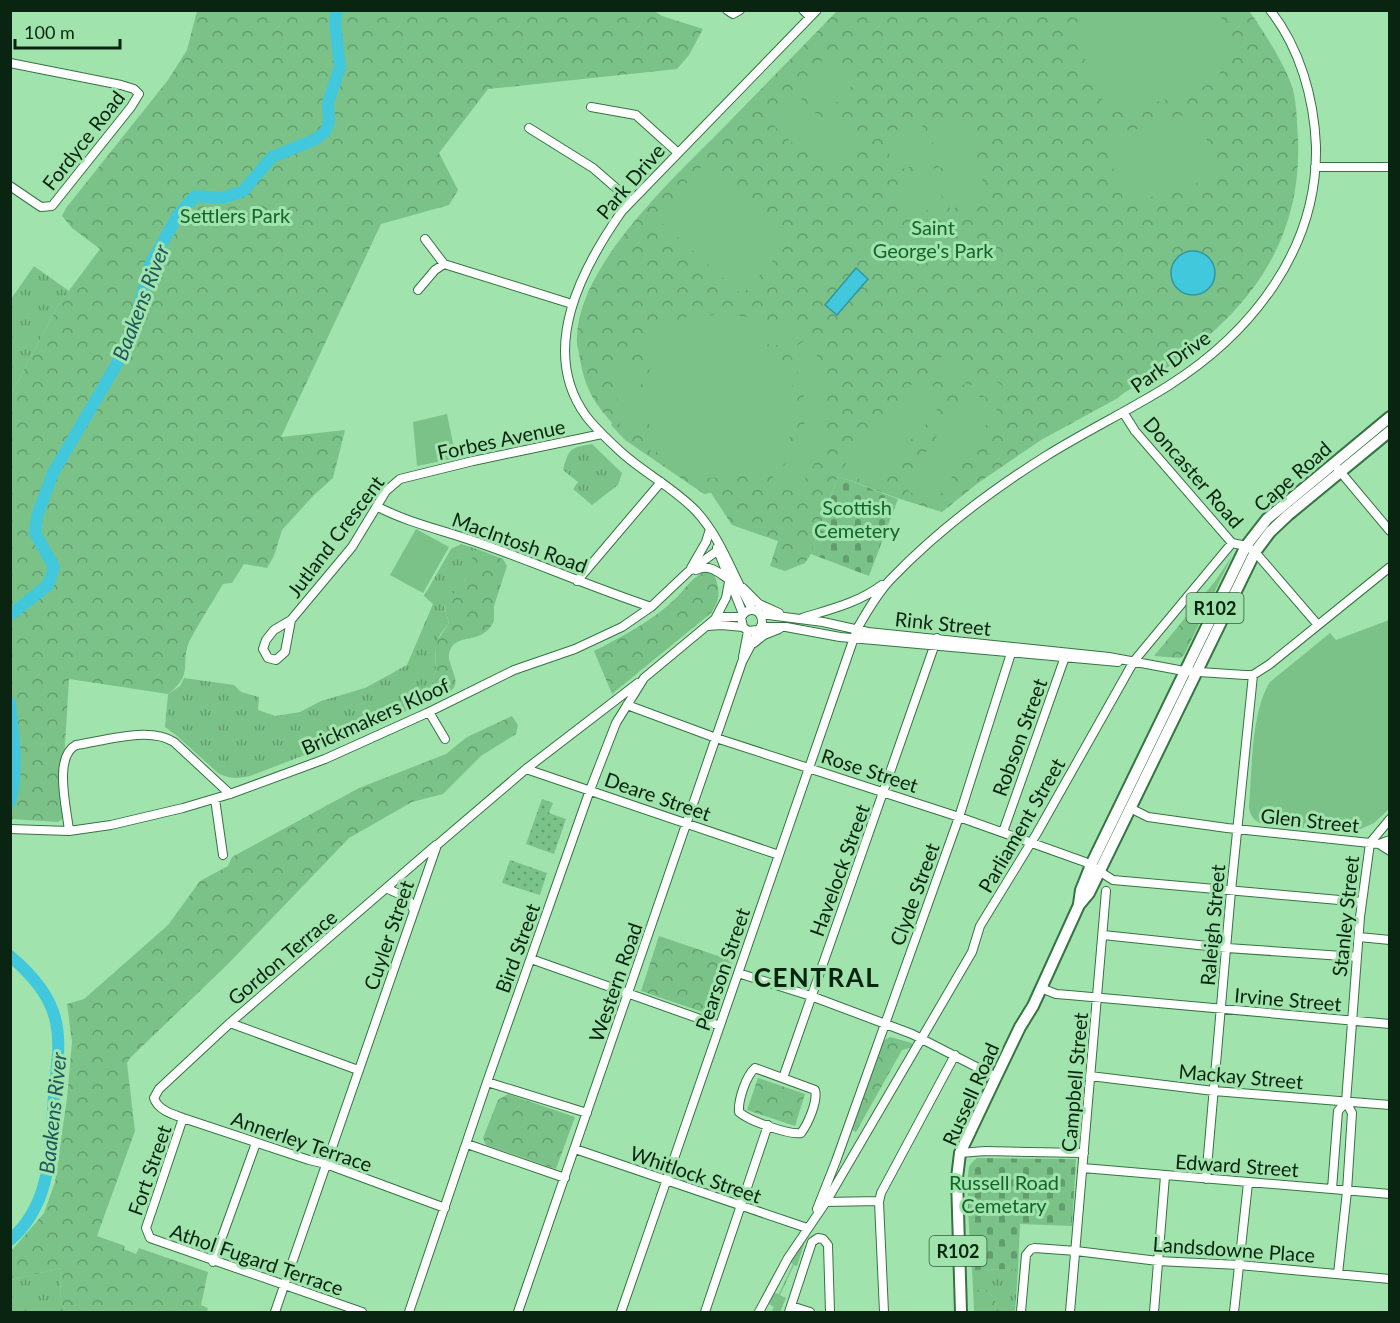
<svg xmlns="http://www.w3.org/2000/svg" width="1400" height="1323" font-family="Lato,sans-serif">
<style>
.grass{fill:url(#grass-tufts)}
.forest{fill:url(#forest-crowns)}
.cemetery{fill:url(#cemetery-stones)}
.garden{fill:url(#garden-dots)}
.pitch{fill:#7bc288}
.water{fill:#41c8dc;stroke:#30979f;stroke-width:1.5}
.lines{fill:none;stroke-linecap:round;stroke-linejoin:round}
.river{stroke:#41c8dc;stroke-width:12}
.minor-casing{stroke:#357443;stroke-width:10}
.major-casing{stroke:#357443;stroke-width:14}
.minor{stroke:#fff;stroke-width:8}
.major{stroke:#fff;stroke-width:10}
.labels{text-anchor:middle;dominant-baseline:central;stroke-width:6;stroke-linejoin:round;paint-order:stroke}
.shield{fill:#a1e3ac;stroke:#375d3f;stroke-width:1.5}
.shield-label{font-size:18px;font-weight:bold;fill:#092410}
.street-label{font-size:20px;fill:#092410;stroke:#a1e3ac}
.park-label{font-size:20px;fill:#12652d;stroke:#a1e3ac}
.water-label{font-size:21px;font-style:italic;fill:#1e565e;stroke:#a1e3ac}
.district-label{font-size:26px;font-weight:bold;letter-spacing:1.5px;fill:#092410;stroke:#a1e3ac}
</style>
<defs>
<pattern id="grass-tufts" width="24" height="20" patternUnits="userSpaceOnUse" patternTransform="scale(1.5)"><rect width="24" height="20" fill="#7bc288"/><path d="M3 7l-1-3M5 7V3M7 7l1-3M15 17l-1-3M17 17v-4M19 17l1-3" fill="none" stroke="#639d6e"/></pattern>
<pattern id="forest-crowns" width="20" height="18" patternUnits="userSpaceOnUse" patternTransform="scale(1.5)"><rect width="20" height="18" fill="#7bc288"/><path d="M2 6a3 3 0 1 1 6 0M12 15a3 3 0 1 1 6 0" fill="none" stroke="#639d6e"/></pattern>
<pattern id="cemetery-stones" width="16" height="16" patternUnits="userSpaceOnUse" patternTransform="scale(1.5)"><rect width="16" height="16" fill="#7bc288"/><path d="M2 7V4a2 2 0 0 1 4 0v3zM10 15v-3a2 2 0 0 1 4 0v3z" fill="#639d6e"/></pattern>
<pattern id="garden-dots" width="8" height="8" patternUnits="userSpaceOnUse" patternTransform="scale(1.5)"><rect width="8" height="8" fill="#7bc288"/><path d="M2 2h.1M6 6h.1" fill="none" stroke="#639d6e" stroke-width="1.8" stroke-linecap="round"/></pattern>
</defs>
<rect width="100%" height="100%" fill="#a1e3ac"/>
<path class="grass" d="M 34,266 L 69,291 L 59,304 L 11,394 L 11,299 Z
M 592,444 L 622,473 L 618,485 L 592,505 L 573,489 L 578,482 L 563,470 C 569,448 570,448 592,444 Z
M 461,544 L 477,549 C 472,559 470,570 465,580 C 461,590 449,597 444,606 L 449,623 L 439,636 L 435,652 L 436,670 L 426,702 L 344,740 L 250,776 C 238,779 229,779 218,773 L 176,735 L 165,727 L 168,694 L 180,686 L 184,678 L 234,685 L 241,692 L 259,697 L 258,710 L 275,716 L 300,712 L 321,701 L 365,688 L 407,665 L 433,604 L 424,596 L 451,549 Z
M 802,1242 L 804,1244 L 797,1266 L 794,1265 L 780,1295 L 786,1298 L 780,1312 L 771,1312 L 774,1307 L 769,1304 L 773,1293 L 779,1294 L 793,1264 L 790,1262 Z
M 61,1268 L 60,1302 L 67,1312 L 11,1312 L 11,1280 Z
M 1018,1269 L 1015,1312 L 996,1312 L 995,1300 L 987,1290 L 973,1290 L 972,1270 Z"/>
<path class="forest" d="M 653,10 L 662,16 L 703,29 L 689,55 L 677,69 L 488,89 L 439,153 L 458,190 L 449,205 L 381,224 L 281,437 L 345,430 L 333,478 L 313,496 L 282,530 L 274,556 L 267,568 L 244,564 L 232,583 L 223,584 C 212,603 200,621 190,640 C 179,663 195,674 168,694 L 69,679 L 64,760 L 68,815 L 58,822 L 11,819 L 11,394 L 59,304 L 100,249 L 72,228 L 62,216 L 66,208 L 168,80 L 187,50 L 197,11 Z
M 837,11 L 1249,11 C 1262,28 1288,70 1293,90 C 1297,106 1297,124 1298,140 C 1301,217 1271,279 1215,330 C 1194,349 1172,365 1149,380 C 1139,386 1125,390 1118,398 L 1041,440 L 978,483 L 942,512 L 900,499 L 838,476 L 811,554 L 805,563 L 785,571 L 770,566 L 778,541 L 732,525 L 711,493 L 704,494 L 625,440 L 611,425 L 612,423 C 593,401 585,388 580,359 C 579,352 576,344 577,337 C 579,263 677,175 726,125 C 763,87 800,49 837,11 Z
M 477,549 L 503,559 L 507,566 L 494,606 L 494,621 C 482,646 458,632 450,650 C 444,663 463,679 452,690 C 446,695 434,699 426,702 L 436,670 L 435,644 L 449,623 L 444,604 L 465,581 L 470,562 Z
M 1232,556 L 1184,655 L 1180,658 L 1154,656 L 1216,580 Z
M 706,572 L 714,574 C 720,590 721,599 711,613 L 612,694 L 594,651 C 623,636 651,622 675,599 C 684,591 694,574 706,572 Z
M 512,716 L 518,725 L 516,734 L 481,756 L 443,794 L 412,802 L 349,838 L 228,964 L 130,1058 L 127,1063 L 135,1131 L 97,1236 L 125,1246 L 124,1249 L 136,1254 L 139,1248 L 208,1272 L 201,1305 L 208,1308 L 207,1312 L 67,1312 L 60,1302 L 61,1268 L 11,1280 L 11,1251 L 44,1213 L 55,1182 L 67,1098 L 72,1042 L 67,1004 L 84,999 L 168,925 L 200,881 L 228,866 L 232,857 L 359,788 L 446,754 L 467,737 Z
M 659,936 L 733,961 L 714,1016 L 641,991 Z
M 890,1037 L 912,1043 L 913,1047 L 902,1050 L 856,1132 L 852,1130 L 883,1041 Z
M 758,1078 L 805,1094 L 795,1126 L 747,1110 Z
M 508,1094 L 575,1117 L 556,1169 L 486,1145 L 483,1138 L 498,1100 Z
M 973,1290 L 987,1290 L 995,1300 L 996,1312 L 974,1312 Z"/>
<path class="cemetery" d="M 838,476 L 898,499 L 869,576 L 811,554 Z
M 977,1158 L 1076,1159 L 1072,1226 L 1020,1224 L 1018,1269 L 972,1270 C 971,1253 964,1176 970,1165 C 972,1162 975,1160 977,1158 Z"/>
<path class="garden" d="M 542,799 L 553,803 L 549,813 L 566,819 L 554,854 L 526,844 Z
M 510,860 L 547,873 L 540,895 L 502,883 Z"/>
<path class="pitch" d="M 1077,11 L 1220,11 L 1229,54 L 1217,79 L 1198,90 L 1129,110 L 1104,103 L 1087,73 Z
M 826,57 L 854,84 L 827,112 L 799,85 Z
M 793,91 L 821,118 L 794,145 L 766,118 Z
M 1198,111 L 1218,177 L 1125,205 L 1104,139 Z
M 829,114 L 857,141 L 830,168 L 802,142 Z
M 968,121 L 977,159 L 939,168 L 930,130 Z
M 922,124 L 931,162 L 893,171 L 885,133 Z
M 978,162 L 987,200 L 950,209 L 940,172 Z
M 702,166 L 788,244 L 742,295 L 656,218 Z
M 935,168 L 944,206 L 906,215 L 897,177 Z
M 730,314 L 787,324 L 800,334 L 785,352 L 777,345 L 763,344 C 771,349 778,355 783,363 C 804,397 798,455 758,472 C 749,477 736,476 726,477 C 712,478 698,480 686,471 L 681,477 L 656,458 L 661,452 L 666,455 L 661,449 L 653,454 L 643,439 L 651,435 L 646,403 L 647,431 L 621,432 L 618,415 L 618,393 L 640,390 L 615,389 L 616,360 L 629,359 L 631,362 L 642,363 L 641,390 L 644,393 L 645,398 C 646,375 648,369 662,351 L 643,359 L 634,339 L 686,317 Z
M 805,340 L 812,349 L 814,348 C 835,399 835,447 796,489 L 794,487 L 789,491 L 780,481 L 777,483 L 772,476 C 779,470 787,463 792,456 C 813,428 806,379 788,352 Z
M 946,350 L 975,370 L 964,385 L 935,366 Z
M 981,371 L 1010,391 L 999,406 L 970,387 Z
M 918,376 L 947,396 L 924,427 L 921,426 L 898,458 L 894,455 L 872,488 L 843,468 L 866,436 L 870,438 L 892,406 L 895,407 Z
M 968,389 L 997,409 L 932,507 L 903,487 Z
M 447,414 L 456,458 L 417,466 L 413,422 Z
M 416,529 L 449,547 L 423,593 L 390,575 Z
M 1389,620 L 1389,809 L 1374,823 L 1356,831 L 1266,825 C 1256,823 1250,817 1249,807 C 1252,772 1251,711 1270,682 L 1330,633 L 1336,640 Z"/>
<path class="water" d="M1171 273a22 22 0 1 1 44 0a22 22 0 1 1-44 0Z
M 856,268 L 868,279 L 837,315 L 825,305 Z"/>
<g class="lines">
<path class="river" d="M 10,615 L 48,585 L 54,567 L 35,533 L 37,516 L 53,473 L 129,343 L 150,265 L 178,215 L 195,196 L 223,198 L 243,191 L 272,157 L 314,140 L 325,132 L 329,122 L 328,103 L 340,67 L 335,23 L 337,10
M 10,703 C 13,736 19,770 10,802
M 10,956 C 29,972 49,994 55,1018 C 62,1044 56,1069 54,1096 C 50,1147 53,1203 10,1240"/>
<g class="minor-casing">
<path id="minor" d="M 727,10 L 733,14 L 740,10
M 803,10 L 810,17
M 10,63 L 121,85 L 134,89 L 139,94 L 131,107 L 52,206 L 41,207 L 10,186
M 591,107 L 636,115 L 677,152
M 529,128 L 593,168 L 631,201
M 1315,167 L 1390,167
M 425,239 L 444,264
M 418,290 L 435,270 L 444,264 L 572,304
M 1123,412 L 1135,431 L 1232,543 L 1246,546 L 1255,552 L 1318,625
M 1338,469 L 1390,531
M 378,507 C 411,524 447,531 482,544 C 539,564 594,588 651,607
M 717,548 L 743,614
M 691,568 L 706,542 L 710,529
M 696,570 C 709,564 717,571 728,579
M 577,581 L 661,482
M 743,588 L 759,604 L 779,613
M 752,609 C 733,577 722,539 696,511 C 674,488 644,473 621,452 C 609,441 596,429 586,416 C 538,350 582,268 622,211 L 817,10
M 761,614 L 823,622 L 868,632 L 1109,657 L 1184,671 L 1245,675 L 1253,675 L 1270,664 L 1390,567
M 802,618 C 831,609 858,603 882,585
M 715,619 L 726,598 L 729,582
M 291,620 L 285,652 L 276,660 L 268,658 L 263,649 L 266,640 L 274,630 L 291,620 L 352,547 L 386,491 L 400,479 L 473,461 L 602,434
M 708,626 L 721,625 L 743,627
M 761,627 L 786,627 L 840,637 L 1118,662
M 754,643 L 764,635 L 779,629
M 743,657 L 748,631
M 627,705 L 716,738 L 959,817 L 1085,862 L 1113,880 L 1362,902
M 429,712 L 445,739
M 526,769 L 779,855
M 215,799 L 223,855
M 1130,808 L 1148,817 L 1227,828 L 1370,843 L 1379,844 L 1390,851
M 10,829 L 69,831 L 111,825 L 183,808 L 230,794 L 325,759 L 427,713 L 514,670 L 575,649 L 622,627 L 651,607 L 688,572 L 721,548
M 69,831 C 67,809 53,757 76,745 C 104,741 149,726 174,742 L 230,794
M 1003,832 L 1066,654
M 1379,844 L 1390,840
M 436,845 L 230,1023 L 159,1089 L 154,1098 C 158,1110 172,1114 183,1118 L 309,1160 L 326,1164 L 445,1208
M 388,889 L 408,898 L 414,911
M 1103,935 L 1227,948 L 1357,957
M 1359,937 L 1390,940
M 531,959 L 720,1026
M 738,973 L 811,996 L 912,1034 L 996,1077
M 1041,988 L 1056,994 L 1069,995 L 1390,1024
M 230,1023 L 358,1070
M 755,1068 L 815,1090 C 818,1101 808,1124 801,1133 C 789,1135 749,1121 739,1112 C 738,1100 746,1076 755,1068 Z
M 1090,1076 L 1214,1091 L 1390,1105
M 783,1078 L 937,638
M 487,1082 L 587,1113
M 183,1118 L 146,1228 L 150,1238 L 362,1312
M 467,1144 L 565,1178
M 575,1149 L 807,1228
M 960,1153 L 985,1151 L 1084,1153
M 1083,1168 L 1390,1194
M 1206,1179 L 1231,891 L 1253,675
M 1332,1189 L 1338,1111 L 1346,1102
M 826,1202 L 879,1201
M 817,1209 L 836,1161 L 959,817 L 1013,647
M 213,1262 L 256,1143
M 1338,1274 L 1347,1191 L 1352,1113 L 1346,1102 L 1360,917 L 1370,843 L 1390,819
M 791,1306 L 810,1312
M 275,1312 L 437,845 L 526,769 L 638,683
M 409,1312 L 487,1082 L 590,790 L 616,723 L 644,678 L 715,619 L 721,617 L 741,617
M 518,1312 L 742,662 L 762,624 C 763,609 749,605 741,617 L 743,627 L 748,631 L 757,630
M 621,1312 L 857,629 C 866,613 877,594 890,580 C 935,533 990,491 1046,456 C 1086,431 1128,411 1168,386 C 1252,333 1318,249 1316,146 C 1314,98 1300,48 1270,10
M 705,1312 L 768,1125
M 759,1312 L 788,1258 L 826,1202 L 972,952 L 980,926 L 1037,833 L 1134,661 L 1232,543
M 789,1312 L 812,1242 L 818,1238 L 823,1239 L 828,1245 L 830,1312
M 884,1312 L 879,1202 L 881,1193 L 955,1055
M 1021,1312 L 1026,1255 L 1031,1249 L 1035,1248 L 1076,1251 L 1158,1261 L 1239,1265 L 1390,1279
M 1070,1312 L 1106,891
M 1154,1312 L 1165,1176
M 1234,1312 L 1248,1183"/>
</g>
<g class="major-casing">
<path id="major" d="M 1079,904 L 1081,890 L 1091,865 L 1246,546 L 1267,519 L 1390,417
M 961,1312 L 957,1178 L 960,1153 L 996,1077 L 1020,1027 L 1033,1006 L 1079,905 L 1089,893 L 1255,552 L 1270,532 L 1288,515 L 1390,431"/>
</g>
<use href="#minor" class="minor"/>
<use href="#major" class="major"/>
</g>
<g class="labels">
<g class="shield">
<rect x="1186.5" y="593" width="57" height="30" rx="4.5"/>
<rect x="929.5" y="1236" width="57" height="30" rx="4.5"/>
</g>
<g class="shield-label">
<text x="1215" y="608">R102</text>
<text x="958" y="1251">R102</text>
</g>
<g class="street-label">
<text transform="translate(83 140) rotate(-52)">Fordyce Road</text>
<text transform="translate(630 181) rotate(-49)">Park Drive</text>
<text transform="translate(1170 361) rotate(-35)">Park Drive</text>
<text transform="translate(501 439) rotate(-12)">Forbes Avenue</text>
<text transform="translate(1194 472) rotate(49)">Doncaster Road</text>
<text transform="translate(1292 476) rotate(-41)">Cape Road</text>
<text transform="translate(335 536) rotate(-53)">Jutland Crescent</text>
<text transform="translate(520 542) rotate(20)">MacIntosh Road</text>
<text transform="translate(943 623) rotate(6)">Rink Street</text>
<text transform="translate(375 716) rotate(-24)">Brickmakers Kloof</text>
<text transform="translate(1019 737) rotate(-70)">Robson Street</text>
<text transform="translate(870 770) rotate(18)">Rose Street</text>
<text transform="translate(658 796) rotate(19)">Deare Street</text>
<text transform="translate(1310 820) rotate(6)">Glen Street</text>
<text transform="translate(1021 825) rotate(-60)">Parliament Street</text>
<text transform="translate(839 870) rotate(-70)">Havelock Street</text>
<text transform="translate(914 894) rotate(-70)">Clyde Street</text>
<text transform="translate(1345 916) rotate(-84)">Stanley Street</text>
<text transform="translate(1212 925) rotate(-85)">Raleigh Street</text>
<text transform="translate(388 935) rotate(-71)">Cuyler Street</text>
<text transform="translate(517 948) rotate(-70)">Bird Street</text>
<text transform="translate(282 957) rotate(-40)">Gordon Terrace</text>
<text transform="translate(722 969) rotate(-71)">Pearson Street</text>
<text transform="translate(615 982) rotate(-71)">Western Road</text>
<text transform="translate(1288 999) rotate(5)">Irvine Street</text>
<text transform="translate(1241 1076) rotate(5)">Mackay Street</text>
<text transform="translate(1074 1082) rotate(-85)">Campbell Street</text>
<text transform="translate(970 1094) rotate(-66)">Russell Road</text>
<text transform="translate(302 1141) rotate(19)">Annerley Terrace</text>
<text transform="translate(1237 1165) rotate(4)">Edward Street</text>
<text transform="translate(149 1170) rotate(-71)">Fort Street</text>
<text transform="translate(696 1174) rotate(19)">Whitlock Street</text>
<text transform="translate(1234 1249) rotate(4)">Landsdowne Place</text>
<text transform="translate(257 1259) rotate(19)">Athol Fugard Terrace</text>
</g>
<g class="park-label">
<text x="235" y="215">Settlers Park</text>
<text x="933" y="227">Saint<tspan x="933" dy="23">George's Park</tspan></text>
<text x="857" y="507">Scottish<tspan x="857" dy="23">Cemetery</tspan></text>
<text x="1004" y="1182">Russell Road<tspan x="1004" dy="23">Cemetary</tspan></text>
</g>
<g class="water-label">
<text transform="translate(140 302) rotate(-69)">Baakens River</text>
<text transform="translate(52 1113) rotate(-84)">Baakens River</text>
</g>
<g class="district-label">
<text x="817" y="977">CENTRAL</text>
</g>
</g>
<rect width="1400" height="1323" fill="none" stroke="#092410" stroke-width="24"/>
<path d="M15 39v9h105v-9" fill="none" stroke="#092410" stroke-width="3"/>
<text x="24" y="39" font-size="18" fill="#092410" stroke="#a1e3ac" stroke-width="4.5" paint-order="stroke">100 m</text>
</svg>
